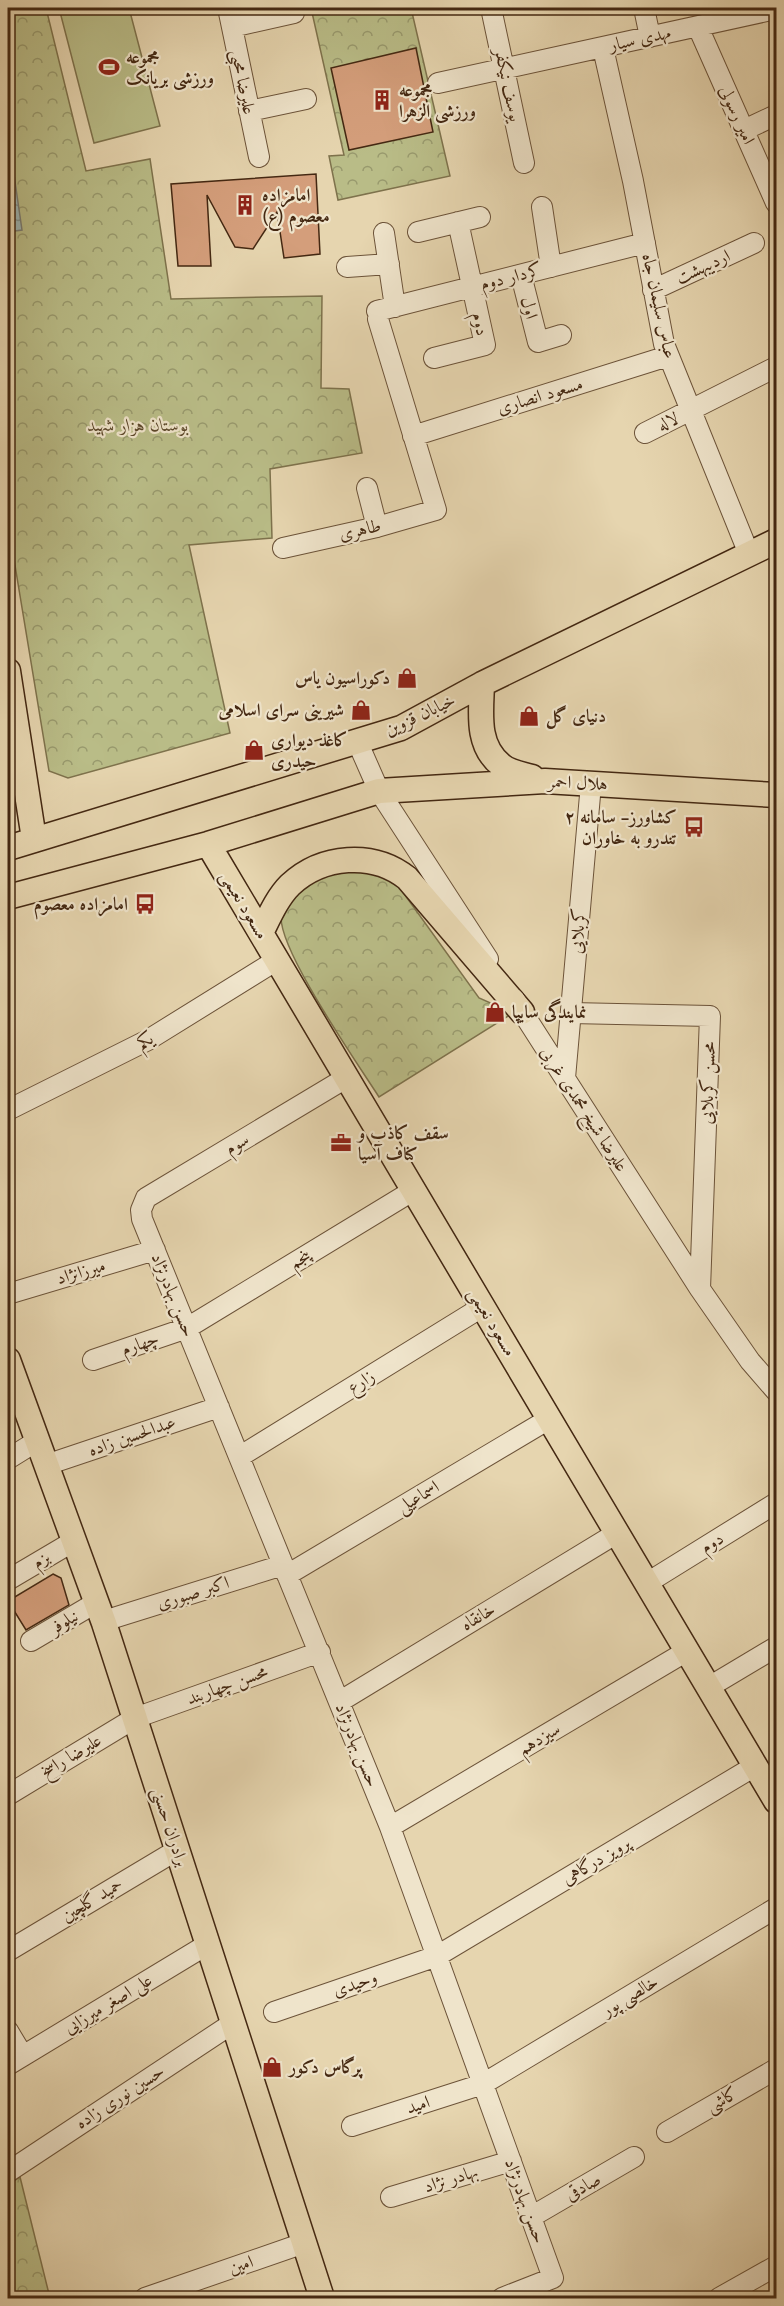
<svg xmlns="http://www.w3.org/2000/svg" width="784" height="2306" font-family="Cardo,Amiri,serif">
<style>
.grass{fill:#b9bc87;stroke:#7e724c;stroke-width:1.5}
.forest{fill:url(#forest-crowns);stroke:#7e724c;stroke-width:1.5}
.water{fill:url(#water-waves);stroke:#797d74;stroke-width:1.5}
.building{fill:#d49e7b;stroke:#442812;stroke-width:1.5}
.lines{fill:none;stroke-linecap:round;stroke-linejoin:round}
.minor-casing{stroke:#6c5339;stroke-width:22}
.major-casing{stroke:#442812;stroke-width:27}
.minor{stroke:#efe4cb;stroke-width:20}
.major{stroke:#e6d5af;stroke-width:24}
.labels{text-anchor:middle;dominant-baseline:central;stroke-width:4.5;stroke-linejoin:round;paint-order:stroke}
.street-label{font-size:18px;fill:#442812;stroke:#efe4cb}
.poi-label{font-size:18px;font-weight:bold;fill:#442812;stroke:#efe4cb;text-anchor:start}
.park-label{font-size:18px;font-style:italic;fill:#5b4629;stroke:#efe4cb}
</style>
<defs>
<pattern id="forest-crowns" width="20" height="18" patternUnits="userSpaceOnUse" patternTransform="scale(1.5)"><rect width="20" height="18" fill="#b9bc87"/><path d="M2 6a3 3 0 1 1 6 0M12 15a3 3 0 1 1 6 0" fill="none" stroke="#98996d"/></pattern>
<pattern id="water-waves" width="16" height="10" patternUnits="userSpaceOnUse" patternTransform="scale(1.5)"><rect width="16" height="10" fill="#9cb6b6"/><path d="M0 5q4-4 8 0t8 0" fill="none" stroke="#819493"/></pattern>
</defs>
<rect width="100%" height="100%" fill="#e6d5af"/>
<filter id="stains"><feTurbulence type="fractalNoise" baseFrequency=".00333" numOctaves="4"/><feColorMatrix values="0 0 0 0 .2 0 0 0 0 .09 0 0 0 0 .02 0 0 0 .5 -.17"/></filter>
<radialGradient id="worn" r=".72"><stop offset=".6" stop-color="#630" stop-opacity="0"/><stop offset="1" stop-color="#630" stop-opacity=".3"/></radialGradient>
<path class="grass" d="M 59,8 L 129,8 L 160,126 L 94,143 Z"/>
<path class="forest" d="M 8,8 L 46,8 L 86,171 L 150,159 L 171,299 L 322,296 L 321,388 L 349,389 L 362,453 L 270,469 L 272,538 L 189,545 L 230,733 L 68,778 L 49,771 L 8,523 Z
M 311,8 L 411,8 L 450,176 L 338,200 L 329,156 L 344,155 Z
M 338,868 L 392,877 L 479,998 L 513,1013 L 379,1097 C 360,1067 271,940 282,912 C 284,906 289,896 293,892 C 301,884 328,873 338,868 Z
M 20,2177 L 50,2298 L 8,2298 L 8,2185 Z"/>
<path class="water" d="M 8,154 L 11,154 L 22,230 L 8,232 Z"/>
<path class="building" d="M 416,48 L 433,132 L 349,150 L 331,68 Z
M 316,174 L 320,254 L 284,258 L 277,212 L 253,249 L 235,247 L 207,195 L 211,266 L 178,266 L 171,184 Z
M 53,1574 L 61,1578 L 69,1605 L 26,1630 L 8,1601 Z"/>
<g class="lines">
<g class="minor-casing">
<path id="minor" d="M 228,8 L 259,157
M 491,8 L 524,163
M 644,8 L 650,37
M 232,27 L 294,13
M 698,27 L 776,203
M 603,48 L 633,181 L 664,344 L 749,554
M 438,83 L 776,9
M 249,111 L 306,99
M 744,130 L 776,115
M 542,207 L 551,267
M 418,232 L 480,217
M 384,233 L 395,307
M 347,267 L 389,264
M 521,275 L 538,342 L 561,335
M 653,290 L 754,243
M 377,311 L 645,243
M 434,358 L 485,345 L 458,222
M 645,433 L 776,367
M 413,436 L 668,356
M 367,488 L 377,527
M 283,548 L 377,527 L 436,510 L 378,319
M 357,741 L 379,791 L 488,959
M 514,999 L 700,1289 L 750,1361 L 776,1391
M 571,1013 L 710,1016 L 700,1289
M 346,1078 L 146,1198 L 141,1210 L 142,1219 L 390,1827 L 553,2278 L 502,2298
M 565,1078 L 591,784
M 8,1110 L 148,1040 L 277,960
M 8,1294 L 155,1250
M 93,1360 L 187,1328 L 414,1190
M 239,1457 L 482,1307
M 8,1459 L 37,1441
M 46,1465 L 219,1407
M 287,1575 L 549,1419
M 8,1580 L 74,1541
M 647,1583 L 776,1503
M 104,1623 L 107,1620 L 283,1565
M 31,1641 L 97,1602
M 709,1687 L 776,1647
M 339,1702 L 617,1533
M 8,1795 L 135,1718 L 320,1652
M 390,1827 L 687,1651
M 8,1951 L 177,1850
M 274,2012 L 437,1956 L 755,1766
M 8,2031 L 23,2056
M 8,2065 L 208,1944
M 352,2126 L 483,2084 L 776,1908
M 667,2132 L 776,2069
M 8,2172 L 233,2023
M 391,2197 L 511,2161
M 531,2217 L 634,2157
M 145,2298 L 304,2243
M 719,2298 L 776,2266"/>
</g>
<g class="major-casing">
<path id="major" d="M 8,671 L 34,839
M 482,684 C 481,713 476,745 501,765 C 508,772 522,774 532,777
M 208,844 L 776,1801
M 8,848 L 401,728 L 482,684 L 776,541
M 8,897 L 208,844 L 379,791 L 545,781 L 776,795
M 261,933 C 269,917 277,898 290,885 C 322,855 373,851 407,878 L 522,1012
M 8,1360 L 104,1623 L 322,2298"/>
</g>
<use href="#minor" class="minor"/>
<use href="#major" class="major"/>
</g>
<defs>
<g id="stadium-bare" transform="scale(1.62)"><path d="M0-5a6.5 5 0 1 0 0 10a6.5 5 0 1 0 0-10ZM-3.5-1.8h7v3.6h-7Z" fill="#8f2418" stroke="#efe4cb" stroke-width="2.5" paint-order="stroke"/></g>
<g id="building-bare" transform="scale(1.62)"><path d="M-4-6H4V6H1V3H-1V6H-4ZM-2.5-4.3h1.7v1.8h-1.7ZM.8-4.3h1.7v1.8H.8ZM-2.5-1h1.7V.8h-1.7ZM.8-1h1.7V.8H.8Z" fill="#8f2418" stroke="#efe4cb" stroke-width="2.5" paint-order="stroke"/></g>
<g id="shop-bare" transform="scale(1.62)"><path d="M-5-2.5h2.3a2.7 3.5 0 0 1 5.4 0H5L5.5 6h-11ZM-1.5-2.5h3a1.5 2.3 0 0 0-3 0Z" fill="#8f2418" stroke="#efe4cb" stroke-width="2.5" paint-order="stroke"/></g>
<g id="bus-bare" transform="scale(1.62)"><path d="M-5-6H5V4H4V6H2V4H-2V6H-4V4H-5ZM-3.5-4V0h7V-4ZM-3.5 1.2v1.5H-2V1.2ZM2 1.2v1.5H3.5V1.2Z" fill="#8f2418" stroke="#efe4cb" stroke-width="2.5" paint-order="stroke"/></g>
<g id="office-bare" transform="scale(1.62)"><path d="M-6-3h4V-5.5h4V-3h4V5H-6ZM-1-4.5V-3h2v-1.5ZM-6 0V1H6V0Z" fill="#8f2418" stroke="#efe4cb" stroke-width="2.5" paint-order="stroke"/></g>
</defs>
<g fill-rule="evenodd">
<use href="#stadium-bare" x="109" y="67"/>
<use href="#building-bare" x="382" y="100"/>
<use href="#building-bare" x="245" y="205"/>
<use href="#shop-bare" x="407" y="678"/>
<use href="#shop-bare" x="361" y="710"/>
<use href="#shop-bare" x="529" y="716"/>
<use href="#shop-bare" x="254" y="750"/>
<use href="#bus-bare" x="694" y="827"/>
<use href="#bus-bare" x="145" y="904"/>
<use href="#shop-bare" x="495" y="1012"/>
<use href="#office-bare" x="341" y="1143"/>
<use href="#shop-bare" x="272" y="2067"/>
</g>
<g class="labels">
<g class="street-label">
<text transform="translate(640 39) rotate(-12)">مهدی سیار</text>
<text transform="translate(243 82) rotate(79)">علیرضا محبی</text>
<text transform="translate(508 85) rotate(78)">یوسف نیکفر</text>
<text transform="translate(737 115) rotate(66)">امیر رسولی</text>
<text transform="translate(703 267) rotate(-25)">اردیبهشت</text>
<text transform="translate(511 277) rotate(-14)">کردار دوم</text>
<text transform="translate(659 306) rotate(78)">عباس سلیمان جاه</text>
<text transform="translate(529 308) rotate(75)">اول</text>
<text transform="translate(480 324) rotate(77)">دوم</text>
<text transform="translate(540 396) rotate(-17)">مسعود انصاری</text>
<text transform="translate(668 422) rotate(-25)">لاله</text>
<text transform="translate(360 530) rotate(-13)">طاهری</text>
<text transform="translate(420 715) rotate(-25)">خیابان قزوین</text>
<text transform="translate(578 783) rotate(3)">هلال احمر</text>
<text transform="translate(244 905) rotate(59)">مسعود نعیمی</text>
<text transform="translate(578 931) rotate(-85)">کربلایی</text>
<text transform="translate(145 1041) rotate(-29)">یکم</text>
<text transform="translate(708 1083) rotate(-88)">محسن کربلایی</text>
<text transform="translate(584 1109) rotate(57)">علیرضا شیخ محمدی غربی</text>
<text transform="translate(237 1144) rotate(-31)">سوم</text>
<text transform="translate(300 1259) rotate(-31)">پنجم</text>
<text transform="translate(81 1272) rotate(-16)">ميرزانژاد</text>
<text transform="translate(173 1295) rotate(68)">حسن بهادرنژاد</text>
<text transform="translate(492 1322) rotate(59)">مسعود نعیمی</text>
<text transform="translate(140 1344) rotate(-19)">چهارم</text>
<text transform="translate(361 1382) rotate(-32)">زارع</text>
<text transform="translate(132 1436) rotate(-19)">عبدالحسین زاده</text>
<text transform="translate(418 1497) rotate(-31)">اسماعیلی</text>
<text transform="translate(712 1543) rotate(-32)">دوم</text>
<text transform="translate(41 1560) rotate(-31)">بزم</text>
<text transform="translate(193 1593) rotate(-17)">اکبر صبوری</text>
<text transform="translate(478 1617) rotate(-31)">خانقاه</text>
<text transform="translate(64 1622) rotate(-31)">نیلوفر</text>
<text transform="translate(227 1685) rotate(-20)">محسن چهاربند</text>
<text transform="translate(539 1739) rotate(-31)">سیزدهم</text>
<text transform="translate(357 1745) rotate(68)">حسن بهادرنژاد</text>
<text transform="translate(71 1756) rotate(-31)">علیرضا راسخ</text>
<text transform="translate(170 1827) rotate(72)">برادران حسنی</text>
<text transform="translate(596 1861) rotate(-31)">پرویز درگاهی</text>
<text transform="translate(92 1900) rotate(-31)">حمید گلچین</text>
<text transform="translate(355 1984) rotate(-19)">وحیدی</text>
<text transform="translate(630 1996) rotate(-31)">خالصی پور</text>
<text transform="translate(108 2004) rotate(-31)">علی اصغر میرزایی</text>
<text transform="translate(120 2097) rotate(-33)">حسین نوری زاده</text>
<text transform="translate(722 2100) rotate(-30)">کاشی</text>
<text transform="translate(418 2105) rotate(-18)">امید</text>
<text transform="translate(451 2179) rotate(-17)">بهادر نژاد</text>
<text transform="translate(583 2187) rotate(-30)">صادقی</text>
<text transform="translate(525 2201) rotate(70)">حسن بهادرنژاد</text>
<text transform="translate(241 2265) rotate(-19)">امین</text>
</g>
<g class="poi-label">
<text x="126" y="57">مجموعه<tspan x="126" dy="21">ورزشی بریانک</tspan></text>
<text x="399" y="90">مجموعه<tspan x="399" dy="21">ورزشی الزهرا</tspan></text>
<text x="262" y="195">امامزاده<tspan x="262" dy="21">معصوم (ع)</tspan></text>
<text x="390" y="678" text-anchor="end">دکوراسیون یاس</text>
<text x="344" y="710" text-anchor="end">شیرینی سرای اسلامی</text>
<text x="546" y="716">دنیای گل</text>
<text x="271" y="740">کاغذ دیواری<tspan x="271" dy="21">حیدری</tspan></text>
<text x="677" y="817" text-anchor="end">کشاورز- سامانه ۲<tspan x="677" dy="21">تندرو به خاوران</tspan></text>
<text x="128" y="904" text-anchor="end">امامزاده معصوم</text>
<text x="512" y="1012">نمایندگی سایپا</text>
<text x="358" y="1133">سقف کاذب و<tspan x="358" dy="21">کناف آسیا</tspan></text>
<text x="289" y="2067">پرگاس دکور</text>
</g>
<g class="park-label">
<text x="138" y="425">بوستان هزار شهید</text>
</g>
</g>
<rect width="784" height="2306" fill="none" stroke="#e6d5af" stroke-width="30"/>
<rect x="9" y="9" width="766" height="2288" fill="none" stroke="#442812" stroke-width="3"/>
<rect x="15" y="15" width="754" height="2276" fill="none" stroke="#442812" stroke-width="1.5"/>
<rect width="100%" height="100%" filter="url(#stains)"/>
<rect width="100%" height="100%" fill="url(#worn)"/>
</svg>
